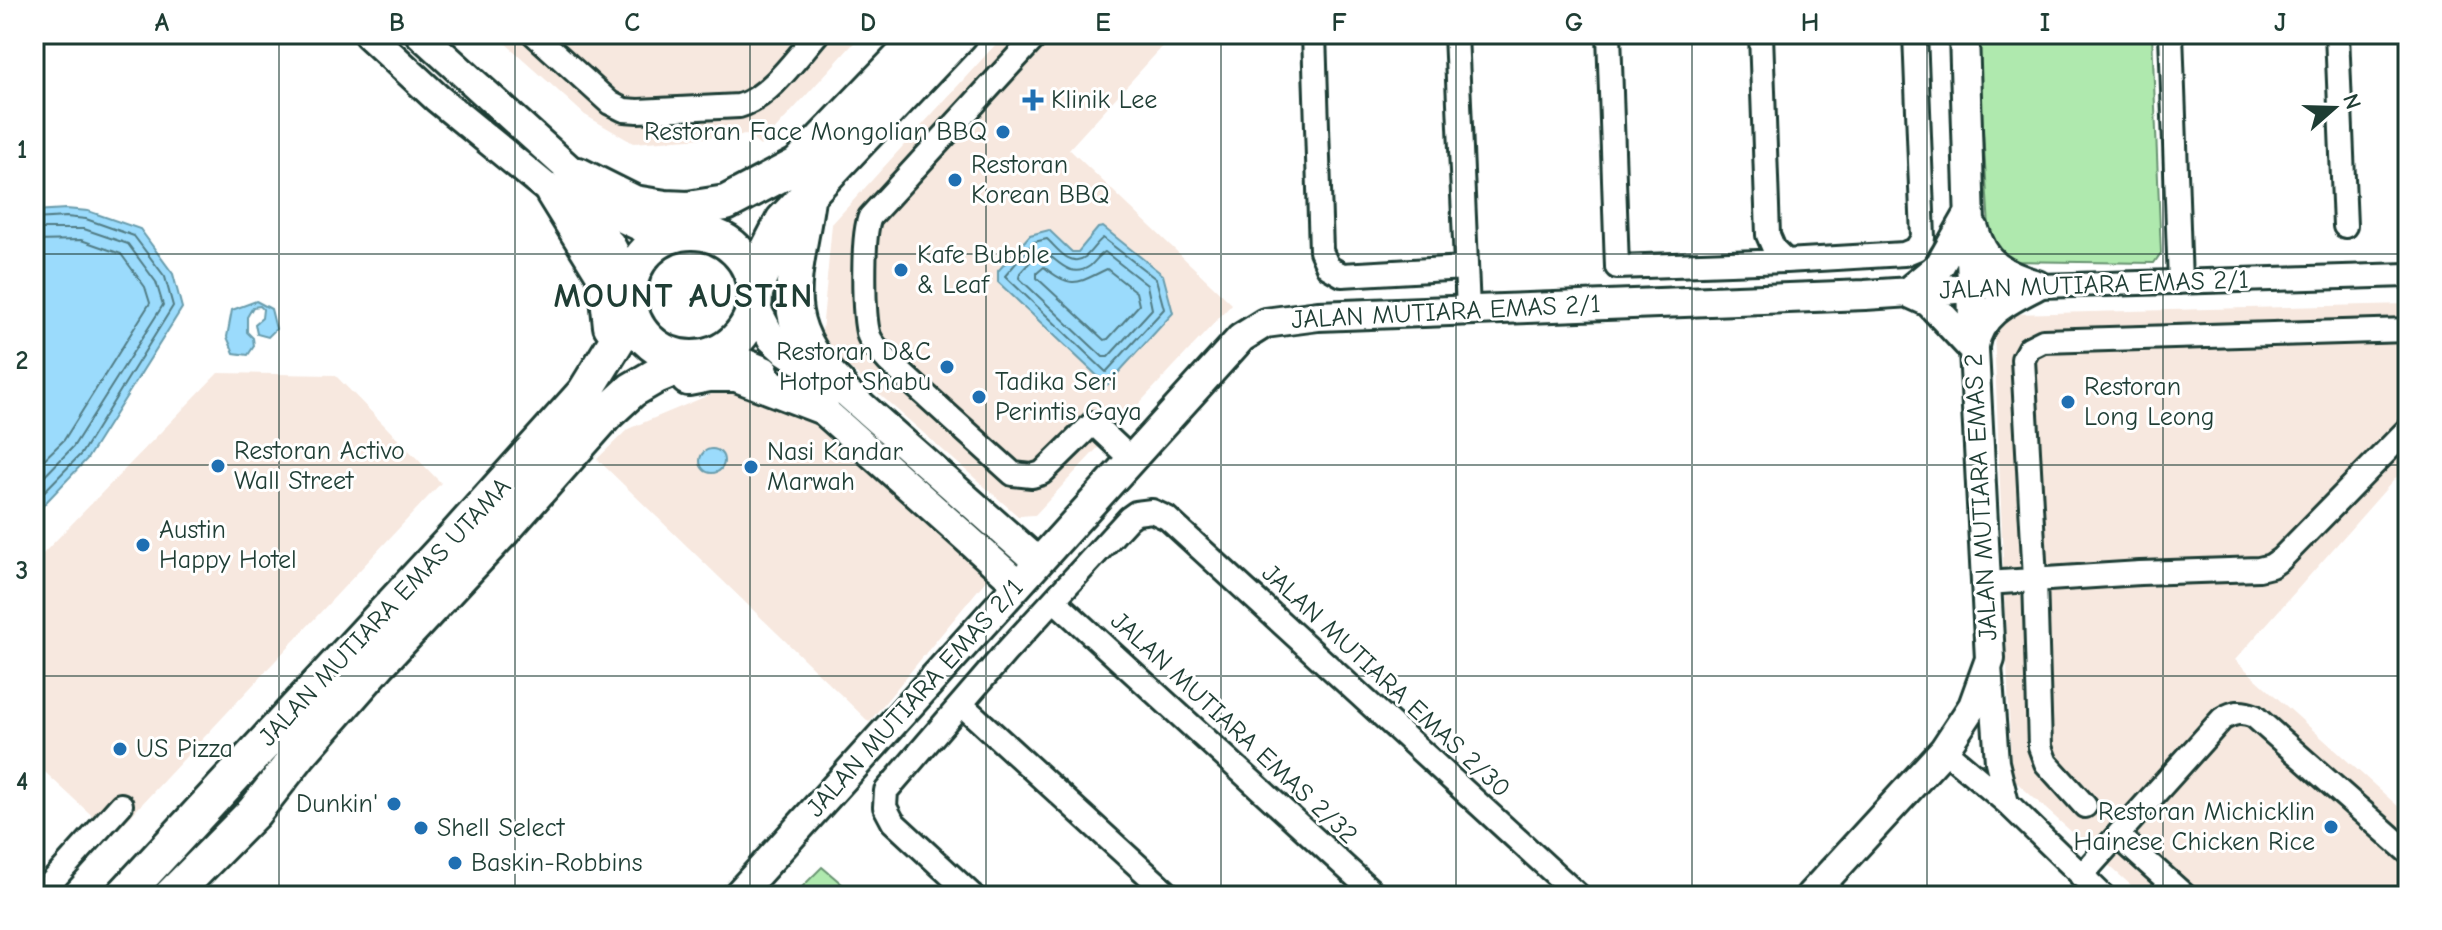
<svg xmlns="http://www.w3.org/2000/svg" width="2442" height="930" font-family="'Comic Neue',sans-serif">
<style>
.built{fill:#f7e8df}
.green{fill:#afe9ae;stroke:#679371;stroke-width:2}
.water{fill:#9bdbfc;stroke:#699cac;stroke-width:2}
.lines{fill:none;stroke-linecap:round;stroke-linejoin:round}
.shore{stroke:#517c84;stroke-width:2}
.minor-casing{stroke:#1f3d34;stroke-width:28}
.tertiary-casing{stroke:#1f3d34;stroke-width:34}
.primary-casing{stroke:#1f3d34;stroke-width:40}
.minor{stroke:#fff;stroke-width:22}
.tertiary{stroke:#fff;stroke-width:28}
.primary{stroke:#fff;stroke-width:34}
.grid{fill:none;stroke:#1f3d34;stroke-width:2;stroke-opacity:0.55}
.poi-dot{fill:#1f6fb2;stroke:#fff;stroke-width:3}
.labels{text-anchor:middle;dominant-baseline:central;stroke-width:6;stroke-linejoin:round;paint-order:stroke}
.poi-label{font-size:26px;fill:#1f3d34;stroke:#fff;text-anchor:start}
.street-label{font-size:26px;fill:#1f3d34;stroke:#fff}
.district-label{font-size:34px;font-weight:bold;letter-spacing:2px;fill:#1f3d34;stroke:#fff}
.neatline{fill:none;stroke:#1f3d34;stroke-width:3}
.grid-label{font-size:26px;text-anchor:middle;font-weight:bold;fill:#1f3d34}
</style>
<rect width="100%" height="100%" fill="#fff"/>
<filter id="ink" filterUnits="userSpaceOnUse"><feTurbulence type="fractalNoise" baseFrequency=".0125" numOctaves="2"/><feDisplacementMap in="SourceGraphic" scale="16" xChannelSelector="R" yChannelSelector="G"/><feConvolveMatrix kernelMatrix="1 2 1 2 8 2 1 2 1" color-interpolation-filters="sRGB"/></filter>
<g filter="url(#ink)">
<path class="built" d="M 495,34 L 862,34 L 760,146 L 747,135 L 633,143 L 585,115 Z
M 1005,34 L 1174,34 L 1069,149 L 1232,304 L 1035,515 L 1018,516 L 821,343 L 832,224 Z
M 2408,304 L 2408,464 L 2235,660 L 2401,809 L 2408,802 L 2408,896 L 2143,896 L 2015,781 L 2011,765 L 1994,331 L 2012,314 Z
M 218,373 L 335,375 L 441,483 L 113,835 L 34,762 L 34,563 Z
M 733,385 L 832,426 L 987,579 L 869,722 L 597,459 L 628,429 Z"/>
<path class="green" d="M 1977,34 L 2152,34 L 2161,253 L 2154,263 L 2007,261 L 1990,244 Z
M 822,867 L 856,896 L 793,896 Z"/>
<path class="water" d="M 66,209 L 88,211 L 140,229 L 173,274 L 182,308 L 87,459 L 34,515 L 34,211 Z
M 1103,227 L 1163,275 L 1173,313 L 1107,385 L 998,282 L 998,271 L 1030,235 L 1049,230 L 1072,252 L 1078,252 L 1098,228 Z
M 256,301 L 271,309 L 276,329 L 268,337 L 257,334 L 255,324 L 262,318 L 263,309 L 260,306 L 253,307 L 247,317 L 247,332 L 253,338 L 254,346 L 248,355 L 234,353 L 227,337 L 232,310 Z
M700 461a12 12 0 1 1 24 0a12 12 0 1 1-24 0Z"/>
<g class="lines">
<path class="shore" d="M 34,219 L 66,217 L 86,219 L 134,236 L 165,277 L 173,306 L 81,454 L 34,502
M 34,229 L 84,229 L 128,244 L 156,282 L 163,305 L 73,447 L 34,487
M 1103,238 L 1156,279 L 1164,309 L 1106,372 L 1005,276 L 1034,242 L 1047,239 C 1057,248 1070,268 1085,257 C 1092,251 1096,243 1103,238 Z
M 34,241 L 81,240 L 121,254 L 145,287 L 150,303 L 64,440 L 34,469
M 1041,250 C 1056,257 1069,281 1090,266 C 1096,261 1099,255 1105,252 L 1147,285 L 1152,309 L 1108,357 L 1103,357 L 1019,278 L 1020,273 Z
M 1044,267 C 1073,291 1079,282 1107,269 L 1136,292 L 1139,305 L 1108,339 L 1104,340 L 1037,278 L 1037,273 Z"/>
<g class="minor-casing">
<path id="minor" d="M 534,34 L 610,103 L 624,110 L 638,111 L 739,106 C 769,98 797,57 817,34
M 1038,34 L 870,217 C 862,235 863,317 869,336 C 873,346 881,353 888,361 L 1013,474 L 1032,476 L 1042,473 L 1093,423 L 1131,459
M 1314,34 L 1321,251 L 1328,267 L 1342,275 L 1465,268
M 1456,34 L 1468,310
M 1609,34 L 1617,267 L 1786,261
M 1761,34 L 1768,235 L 1774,249 L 1786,261 L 1904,254 L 1916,249 L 1923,238 L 1915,34
M 2171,34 L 2180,282
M 2337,34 L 2345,226
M 1972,288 L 2408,275
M 1987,583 L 2140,573 L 2259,569 L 2271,566 L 2281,559 L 2408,429
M 1054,600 L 1377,896
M 1990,666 L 1997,762 L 2007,803
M 961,704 L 1171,896
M 1944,750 L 2007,803 L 2103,896
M 2085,806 L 2046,763 L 2040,747 L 2035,579 L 2023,359 L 2029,348 L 2043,341 L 2408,330
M 2118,836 L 2185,896
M 2081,876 L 2222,719 C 2234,712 2241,711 2254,716 L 2408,852
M 39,896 L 121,805
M 973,896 L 893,822 L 885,807 L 886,791 L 1005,653 L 1129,518 L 1136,513 L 1152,511 L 1167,518 L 1579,896"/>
</g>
<g class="tertiary-casing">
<path id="tertiary" d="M 368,34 L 437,98 L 586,220 L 610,244 L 630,282
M 420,34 L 623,218 L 646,229 L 671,235
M 1974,229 C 1984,265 2003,275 2037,285
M 1907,292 L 1940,265 L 1968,216
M 1907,292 L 1929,302 L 1974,350
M 755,307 L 772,339 L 783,349 L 838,385 L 1038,562
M 1974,346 C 1979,312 2011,299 2037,285
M 719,353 L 764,371
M 804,393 L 1018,584
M 737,896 L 1241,338 L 1265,323 L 1318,316 L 1865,295 L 1972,288
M 1810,896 L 1944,750 L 1973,706 L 1990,659 L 1974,350 L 1964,34"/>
</g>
<g class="primary-casing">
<path id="primary" d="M 578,175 L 634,203 L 665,208 L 688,209 L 726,203 L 798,165 L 924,34
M 553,192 L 606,278 L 611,326
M 807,199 C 796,277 772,322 838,385
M629 295a63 63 0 1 1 126 0a63 63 0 1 1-126 0Z
M 756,290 L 768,250 L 783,221 L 960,34
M 688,378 L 709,374 L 737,374 L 821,406
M 123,896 L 455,537 L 585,392 L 632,316
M 171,896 L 254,812 L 300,753 L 379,663 L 504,529 L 606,414 L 632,390 L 656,376 L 697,359"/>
</g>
<use href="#minor" class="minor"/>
<use href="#tertiary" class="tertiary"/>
<use href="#primary" class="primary"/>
</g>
</g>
<path class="grid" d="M 279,34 L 279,896M 515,34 L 515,896M 750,34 L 750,896M 986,34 L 986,896M 1221,34 L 1221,896M 1456,34 L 1456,896M 1692,34 L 1692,896M 1927,34 L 1927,896M 2163,34 L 2163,896M 34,254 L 2408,254M 34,465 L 2408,465M 34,676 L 2408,676"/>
<g class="poi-dot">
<path d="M1029 88h8v8h8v8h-8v8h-8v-8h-8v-8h8z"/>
<circle cx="1003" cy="132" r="8"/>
<circle cx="955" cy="180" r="8"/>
<circle cx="901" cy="270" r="8"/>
<circle cx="947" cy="367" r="8"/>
<circle cx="979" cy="397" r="8"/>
<circle cx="2068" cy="402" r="8"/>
<circle cx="218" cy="466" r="8"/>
<circle cx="751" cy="467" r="8"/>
<circle cx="143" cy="545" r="8"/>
<circle cx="120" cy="749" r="8"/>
<circle cx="394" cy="804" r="8"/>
<circle cx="2331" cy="827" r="8"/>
<circle cx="421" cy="828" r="8"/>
<circle cx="455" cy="863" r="8"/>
</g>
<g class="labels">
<g class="poi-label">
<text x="1051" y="100">Klinik Lee</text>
<text x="987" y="132" text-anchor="end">Restoran Face Mongolian BBQ</text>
<text x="971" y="165">Restoran<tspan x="971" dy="30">Korean BBQ</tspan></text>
<text x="917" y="255">Kafe Bubble<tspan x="917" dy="30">&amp; Leaf</tspan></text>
<text x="931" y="352" text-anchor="end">Restoran D&amp;C<tspan x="931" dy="30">Hotpot Shabu</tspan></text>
<text x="995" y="382">Tadika Seri<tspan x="995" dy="30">Perintis Gaya</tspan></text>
<text x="2084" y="387">Restoran<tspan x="2084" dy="30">Long Leong</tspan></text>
<text x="234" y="451">Restoran Activo<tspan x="234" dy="30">Wall Street</tspan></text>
<text x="767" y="452">Nasi Kandar<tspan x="767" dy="30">Marwah</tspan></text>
<text x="159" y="530">Austin<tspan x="159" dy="30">Happy Hotel</tspan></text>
<text x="136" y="749">US Pizza</text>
<text x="378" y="804" text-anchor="end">Dunkin'</text>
<text x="2315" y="812" text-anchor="end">Restoran Michicklin<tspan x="2315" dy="30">Hainese Chicken Rice</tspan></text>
<text x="437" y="828">Shell Select</text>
<text x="471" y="863">Baskin-Robbins</text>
</g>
<g class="street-label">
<text transform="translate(2094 285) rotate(-2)">JALAN MUTIARA EMAS 2/1</text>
<text transform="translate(1446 312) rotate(-3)">JALAN MUTIARA EMAS 2/1</text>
<text transform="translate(1981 497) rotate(-93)">JALAN MUTIARA EMAS 2</text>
<text transform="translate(385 612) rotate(-47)">JALAN MUTIARA EMAS UTAMA</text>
<text transform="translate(1386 681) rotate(43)">JALAN MUTIARA EMAS 2/30</text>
<text transform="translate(915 698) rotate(-48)">JALAN MUTIARA EMAS 2/1</text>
<text transform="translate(1234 728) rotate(43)">JALAN MUTIARA EMAS 2/32</text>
</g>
<g class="district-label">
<text x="684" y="296">MOUNT AUSTIN</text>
</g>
</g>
<rect width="2442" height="930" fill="none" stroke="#fff" stroke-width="88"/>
<g transform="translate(2334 108) rotate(70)" stroke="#ffffff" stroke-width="6" paint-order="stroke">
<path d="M0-6L14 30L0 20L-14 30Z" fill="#1f3d34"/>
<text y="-12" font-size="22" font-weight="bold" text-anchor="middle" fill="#1f3d34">N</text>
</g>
<rect x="44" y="44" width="2354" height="842" class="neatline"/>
<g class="grid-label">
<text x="162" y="31">A</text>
<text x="397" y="31">B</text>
<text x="632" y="31">C</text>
<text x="868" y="31">D</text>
<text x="1103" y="31">E</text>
<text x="1339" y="31">F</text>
<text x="1574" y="31">G</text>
<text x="1810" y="31">H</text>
<text x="2045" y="31">I</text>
<text x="2280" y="31">J</text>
<text x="22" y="158">1</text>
<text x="22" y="369">2</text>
<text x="22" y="579">3</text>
<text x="22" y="790">4</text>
</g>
</svg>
